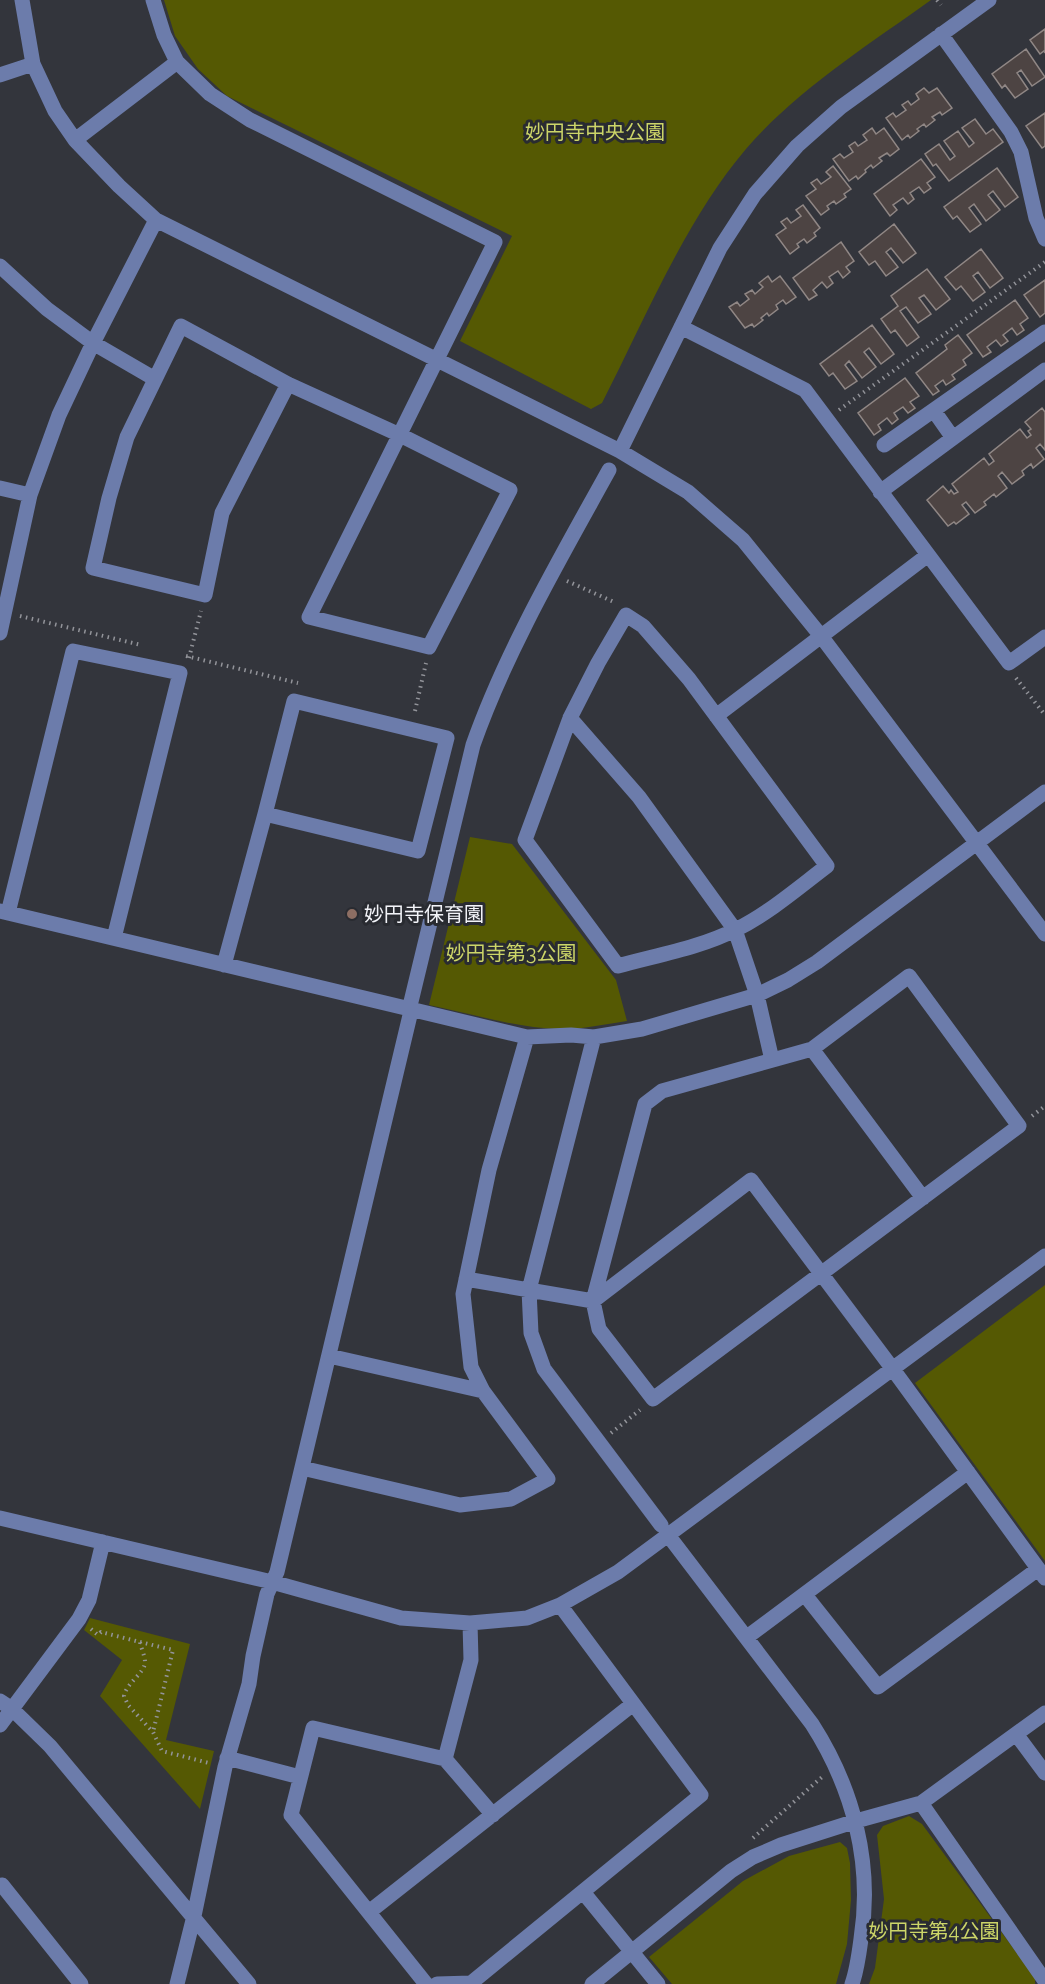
<svg xmlns="http://www.w3.org/2000/svg" width="1045" height="1984" font-family="Raleway,'Noto Sans JP',sans-serif">
<style>
.green{fill:#555903}
.building{fill:#4d4443;stroke:#908785;stroke-width:1.5}
.lines{fill:none;stroke-linecap:round;stroke-linejoin:round}
.path{stroke:#93949a;stroke-width:4;stroke-dasharray:1.5 4.5;stroke-linecap:butt}
.minor{stroke:#6c7cab;stroke-width:15}
.education-dot{fill:#8d6e63;stroke:#292b31;stroke-width:2}
.labels{text-anchor:middle;dominant-baseline:central;stroke-width:6;stroke-linejoin:round;paint-order:stroke}
.park-label{font-size:20px;fill:#ccd568;stroke:#292b31}
.poi-label{font-size:20px;fill:#f2f3f8;stroke:#292b31;text-anchor:start}
</style>
<rect width="100%" height="100%" fill="#33353c"/>
<path class="green" d="M 164,0 L 931,0 C 867,46 798,89 746,149 C 686,219 644,321 602,403 L 591,409 L 460,341 L 512,236 L 227,96 L 198,69 L 175,36 Z
M 470,837 L 512,844 L 616,980 L 627,1021 C 605,1024 581,1030 558,1029 C 517,1028 469,1013 429,1005 Z
M 1045,1285 L 1045,1561 L 915,1383 Z
M 90,1618 L 190,1644 L 166,1740 L 214,1751 L 200,1809 L 100,1696 L 122,1660 L 84,1630 Z
M 909,1816 L 922,1824 L 1035,1978 L 1035,1984 L 869,1984 L 875,1968 L 884,1899 L 877,1835 L 883,1826 Z
M 840,1842 L 847,1848 L 850,1863 L 851,1900 L 847,1944 L 836,1984 L 672,1984 L 649,1957 L 743,1881 L 789,1856 Z"/>
<path class="building" d="M 1045,29 L 1045,53 L 1044,51 L 1040,54 L 1030,40 Z
M 1026,49 L 1045,77 L 1032,86 L 1021,70 L 1017,73 L 1028,89 L 1015,98 L 1005,85 L 1002,88 L 992,74 Z
M 924,88 L 929,93 L 937,88 L 952,108 L 942,115 L 940,112 L 932,117 L 935,120 L 926,127 L 924,124 L 917,129 L 919,131 L 910,138 L 908,135 L 902,140 L 886,118 L 893,113 L 896,117 L 906,110 L 902,105 L 908,101 L 911,105 L 919,99 L 916,94 Z
M 1045,113 L 1045,146 L 1042,148 L 1026,126 Z
M 975,119 L 986,134 L 993,129 L 1003,142 L 949,181 L 936,164 L 933,166 L 925,154 L 939,144 L 950,160 L 955,156 L 944,141 L 958,131 L 969,147 L 974,143 L 962,128 Z
M 872,128 L 876,134 L 884,128 L 899,149 L 890,156 L 887,153 L 879,158 L 882,161 L 873,168 L 871,165 L 865,170 L 866,172 L 858,179 L 856,176 L 849,181 L 833,159 L 840,154 L 844,158 L 853,152 L 849,146 L 855,142 L 858,146 L 867,140 L 863,135 Z
M 921,159 L 935,177 L 927,183 L 931,188 L 924,193 L 919,187 L 910,193 L 914,199 L 908,204 L 903,198 L 893,205 L 897,210 L 890,216 L 874,194 Z
M 833,166 L 851,189 L 844,194 L 846,197 L 836,204 L 834,201 L 827,206 L 829,209 L 821,215 L 806,196 L 816,189 L 811,183 L 817,179 L 821,184 L 831,177 L 826,172 Z
M 997,168 L 1018,197 L 1005,207 L 993,191 L 988,195 L 1000,210 L 986,221 L 974,204 L 969,208 L 981,224 L 970,232 L 957,216 L 953,219 L 944,207 Z
M 803,205 L 820,228 L 814,233 L 816,236 L 807,243 L 804,239 L 797,244 L 799,247 L 790,254 L 776,235 L 786,228 L 781,222 L 787,218 L 791,223 L 801,216 L 796,210 Z
M 894,224 L 916,253 L 903,263 L 891,248 L 886,252 L 898,267 L 886,276 L 875,261 L 869,265 L 859,252 Z
M 841,242 L 854,261 L 846,267 L 850,272 L 843,278 L 838,271 L 829,277 L 833,283 L 827,288 L 822,282 L 813,290 L 817,295 L 809,300 L 793,278 Z
M 981,249 L 1003,278 L 990,288 L 978,272 L 973,276 L 985,292 L 973,301 L 961,286 L 956,290 L 945,277 Z
M 927,269 L 950,299 L 936,310 L 924,295 L 919,298 L 931,314 L 918,323 L 906,307 L 900,311 L 919,337 L 907,346 L 895,330 L 891,333 L 881,319 L 898,306 L 891,296 Z
M 768,276 L 772,282 L 780,276 L 796,297 L 786,304 L 783,300 L 776,305 L 778,309 L 769,316 L 767,313 L 761,318 L 763,320 L 754,327 L 752,324 L 745,328 L 729,307 L 737,302 L 740,306 L 749,299 L 745,294 L 752,290 L 755,294 L 763,287 L 759,283 Z
M 1045,280 L 1045,313 L 1040,317 L 1024,295 Z
M 1015,300 L 1028,318 L 1020,324 L 1024,330 L 1017,335 L 1012,328 L 1003,335 L 1008,341 L 1001,346 L 996,340 L 987,347 L 991,352 L 983,357 L 967,335 Z
M 872,325 L 894,354 L 881,364 L 869,348 L 864,352 L 876,367 L 862,378 L 849,361 L 845,365 L 857,381 L 845,389 L 833,373 L 829,376 L 820,364 Z
M 958,335 L 972,353 L 963,360 L 966,365 L 952,375 L 955,379 L 946,385 L 943,380 L 935,386 L 939,391 L 933,395 L 916,373 L 947,349 L 945,345 Z
M 905,378 L 919,396 L 910,402 L 915,408 L 908,413 L 903,407 L 894,413 L 898,419 L 892,424 L 887,418 L 878,425 L 881,430 L 874,435 L 858,413 Z
M 1042,408 L 1045,412 L 1045,450 L 1040,444 L 1036,448 L 1044,459 L 1033,468 L 1031,464 L 1022,471 L 1024,475 L 1012,484 L 1002,472 L 998,476 L 1007,488 L 996,497 L 994,494 L 984,502 L 986,505 L 975,513 L 966,502 L 962,505 L 969,514 L 956,524 L 954,522 L 948,526 L 927,500 L 943,486 L 949,493 L 951,490 L 954,494 L 958,492 L 952,484 L 984,458 L 989,465 L 994,461 L 989,454 L 1020,429 L 1027,438 L 1031,435 L 1028,431 L 1031,429 L 1025,422 Z"/>
<g class="lines">
<path class="path" d="M 937,0 L 941,5
M 839,410 L 1045,262
M 567,581 L 614,602
M 20,616 L 141,645
M 186,656 L 298,683
M 189,658 L 201,611
M 1016,678 L 1045,715
M 415,711 L 426,663
M 1032,1116 L 1045,1106
M 611,1433 L 640,1410
M 91,1629 L 98,1635 L 101,1632 L 140,1642 C 141,1648 145,1656 145,1662 C 145,1673 127,1682 124,1696 L 128,1705 L 153,1732 L 162,1751 L 209,1763
M 140,1642 L 173,1650 L 153,1732
M 753,1838 L 822,1777"/>
<path class="minor" d="M 22,0 L 33,64 L 55,111 L 75,140 L 119,186 L 156,220 L 620,451 L 688,492 L 743,540 L 821,636 L 1045,934
M 153,0 L 164,35 L 177,62 L 210,94 L 250,120 L 495,242 C 434,367 371,492 309,617 L 429,647 L 510,490 L 400,435 L 288,384 L 181,326 L 127,437 L 109,498 L 93,568 L 205,595 L 222,513 L 288,384
M 941,34 L 1011,132 L 1021,152 L 1036,218 L 1045,239
M 0,75 L 33,64
M 75,140 L 177,62
M 0,266 L 47,309 L 93,343 L 155,379
M 681,327 L 805,390 L 1009,663 L 1045,637
M 934,411 L 953,438
M 884,445 L 1045,332
M 620,451 L 720,248 L 755,194 L 797,146 L 841,107 L 989,0
M 0,488 L 30,495
M 880,492 L 1045,370
M 626,615 L 643,626 L 689,679 L 827,866 C 798,888 769,913 737,929 C 700,948 657,955 618,966 L 525,840 L 570,718 L 598,663 Z
M 0,633 L 30,495 L 59,415 L 93,343 L 156,220
M 716,716 L 928,555
M 570,718 L 639,797 L 735,930 L 757,995 L 772,1060
M 0,911 L 527,1037 L 571,1035 L 594,1037 L 642,1029 L 757,995 L 788,980 L 817,962 L 1045,792
M 8,913 L 73,651 L 180,673 L 114,938
M 224,965 L 265,814 L 294,701 L 447,738 L 418,851 L 265,814
M 909,976 L 1019,1126 L 653,1399 L 599,1329 L 593,1301 L 645,1104 L 662,1091 L 812,1049 Z
M 409,1010 L 473,745 C 506,651 561,557 609,470
M 594,1037 L 529,1290 L 531,1333 L 544,1369 L 661,1525
M 812,1049 L 923,1198
M 466,1279 L 593,1301 L 751,1180 L 892,1368 L 1045,1578
M 329,1356 L 483,1391
M 302,1468 L 460,1505 L 511,1499 L 548,1479 L 483,1391 L 471,1367 L 463,1294 L 489,1170 L 527,1037
M 0,1518 L 272,1582 L 401,1618 L 470,1623 L 527,1618 L 560,1605 L 618,1572 L 1045,1256
M 668,1535 L 812,1724 C 853,1788 873,1863 861,1939 C 859,1954 857,1970 852,1984
M 805,1595 L 878,1687 L 1038,1569
M 747,1637 L 968,1472
M 0,1701 L 12,1709 L 50,1746 L 249,1984
M 0,1725 L 79,1619 L 89,1600 L 103,1542
M 1016,1734 L 1045,1773
M 227,1758 L 300,1777
M 445,1759 L 493,1815
M 921,1803 L 1045,1981
M 2,1885 L 81,1984
M 583,1892 L 658,1984
M 369,1912 L 633,1704
M 177,1984 L 194,1916 L 225,1767 L 249,1684 L 253,1656 L 267,1594 L 277,1572 L 411,1011
M 426,1984 L 291,1815 L 313,1728 L 445,1759 L 471,1660 L 470,1623
M 437,1984 L 471,1983 L 701,1795 L 560,1605
M 592,1984 L 731,1871 L 753,1857 L 781,1845 L 856,1821 L 921,1803 L 1045,1713"/>
</g>
<circle class="education-dot" cx="352" cy="914" r="6"/>
<g class="labels">
<g class="park-label">
<text x="595" y="132">妙円寺中央公園</text>
<text x="511" y="953">妙円寺第3公園</text>
<text x="934" y="1931">妙円寺第4公園</text>
</g>
<g class="poi-label">
<text x="364" y="914">妙円寺保育園</text>
</g>
</g>
</svg>
